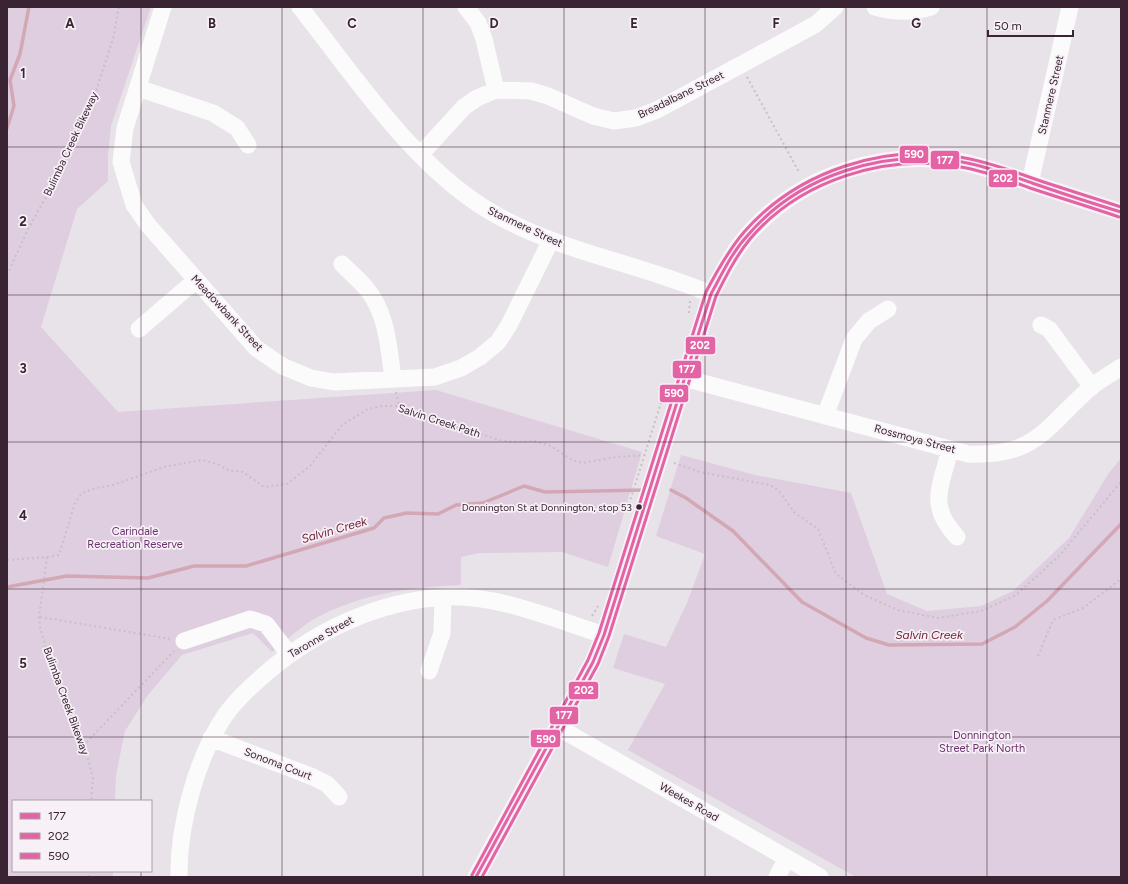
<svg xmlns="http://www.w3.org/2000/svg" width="1128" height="884" font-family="Figtree,sans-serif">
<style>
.green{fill:#decee0}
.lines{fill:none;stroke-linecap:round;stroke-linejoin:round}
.stream{stroke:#d4a7b4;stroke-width:3.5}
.path{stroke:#c8c0c6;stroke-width:2;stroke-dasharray:2 3;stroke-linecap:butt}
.minor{stroke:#fcfbfc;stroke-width:17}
.bus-1-casing{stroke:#f7f1f7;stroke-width:6}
.bus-2-casing{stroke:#f7f1f7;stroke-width:6}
.bus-3-casing{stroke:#f7f1f7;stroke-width:6}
.bus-1{stroke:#e463a4;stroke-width:3}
.bus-2{stroke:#e463a4;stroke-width:3}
.bus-3{stroke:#e463a4;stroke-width:3}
.grid{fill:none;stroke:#3a2332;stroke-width:1;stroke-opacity:0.55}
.bus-dot{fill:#3a2332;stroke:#f7f1f7;stroke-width:1.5}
.labels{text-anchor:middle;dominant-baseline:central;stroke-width:3.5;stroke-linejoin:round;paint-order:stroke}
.bus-label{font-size:10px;fill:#3a2332;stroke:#f7f1f7;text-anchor:end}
.street-label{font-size:11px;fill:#3a2332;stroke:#f7f1f7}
.park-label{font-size:11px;fill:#6b306d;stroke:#f7f1f7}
.water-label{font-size:12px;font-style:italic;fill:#702236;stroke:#f7f1f7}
.grid-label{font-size:13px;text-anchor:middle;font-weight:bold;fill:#3a2332;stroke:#f7f1f7;stroke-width:3.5;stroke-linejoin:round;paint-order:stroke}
.line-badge{stroke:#f7f1f7;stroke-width:1.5}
.badge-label{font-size:11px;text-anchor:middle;font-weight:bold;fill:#fff}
</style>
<rect width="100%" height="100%" fill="#e8e3e8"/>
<path class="green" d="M 7,7 L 151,7 L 111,126 L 108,155 L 108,181 L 77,209 L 41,327 L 118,412 L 436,390 L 642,452 L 608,567 L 562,552 L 479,553 L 461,557 L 461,585 C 411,587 360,594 316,618 C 300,627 286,641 272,652 L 253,633 L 182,655 L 148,695 L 125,731 L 116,775 L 115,801 L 13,801 L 13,871 L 113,871 L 113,877 L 7,877 Z
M 681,455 L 755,475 L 851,493 L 887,594 L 927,611 L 981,606 L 1013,591 L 1069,538 L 1109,473 L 1121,458 L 1121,877 L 856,877 L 628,750 L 665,684 L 613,668 L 624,634 L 666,647 L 687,603 L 705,554 L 656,536 Z"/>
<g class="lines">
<path class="stream" d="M 7,128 L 14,106 L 10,80 L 20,54 L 29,7
M 671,490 L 686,498 L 733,531 L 802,602 L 866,638 L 889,645 L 982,644 L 1015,627 L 1047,601 L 1121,524
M 7,587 L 67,576 L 148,578 L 194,566 L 246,566 L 374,528 L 384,518 L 407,513 L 438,514 L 456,505 L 483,503 L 524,486 L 545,492 L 645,490"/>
<path class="path" d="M 7,9 L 8,7
M 747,77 L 799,172
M 7,275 L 28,229 L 55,181 L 94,97 L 113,39 L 119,7
M 689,313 L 690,301
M 396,392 L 399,406
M 674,463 L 700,472 L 770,485 L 779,491 L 795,513 L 818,529 L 836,574 L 864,595 L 898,610 L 938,618 L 981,611 L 1016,595 L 1060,555 L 1121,482
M 629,504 L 665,390
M 47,557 L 59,555 L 75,503 L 82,493 L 96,488 L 113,485 L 164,467 L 202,460 L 217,464 L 228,470 L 243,472 L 264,487 L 287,484 L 310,466 L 342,425 L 368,409 L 382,406 L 399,406 L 451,425 L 503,441 L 519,442 L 534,441 L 549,445 L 572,460 L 583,463 L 616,457 L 646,455
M 7,560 L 47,557 L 39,617 L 40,627 L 49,658 L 89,762 L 93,779 L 91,801
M 592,616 L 598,606
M 40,617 L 171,639
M 1038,656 L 1053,620 L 1083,608 L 1121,579
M 83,746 L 175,650
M 89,877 L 89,871"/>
<path class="minor" d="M 163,7 L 125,128 L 121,162 L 134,205 L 148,225 L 256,348 L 282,366 L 311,378 L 334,382 L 435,377 L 461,368 L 480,357 L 498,342 L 509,325 L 551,240
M 300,7 C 356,78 418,173 498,216 C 565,253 641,264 711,294
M 466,7 L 478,23 L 484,39 L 496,90
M 875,7 C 893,12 913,13 931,7
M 138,88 L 213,113 L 237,128 L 248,145
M 420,155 L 464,107 L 477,98 L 496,90 L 531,91 L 548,96 L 593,116 L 614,121 L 636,118 L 657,110 L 796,35 L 816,24 L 835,7
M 1030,183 L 1070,7
M 342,264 C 350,272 359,280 366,288 C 387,312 389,349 393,379
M 1041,325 L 1049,329 L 1092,387
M 139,329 L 196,280
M 684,378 L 968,454 C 1036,457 1045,428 1090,388 C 1099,380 1111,374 1121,367
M 825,416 L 854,339 L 869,321 L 888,309
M 950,449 C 941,487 927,505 957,537
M 184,641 L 250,619 L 266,624 L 289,654
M 429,671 L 442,633 L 443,597
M 559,728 L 820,877
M 211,738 L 313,777 L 327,784 L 339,797
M 179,877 C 178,826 197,756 226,714 C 237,699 250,687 264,675 C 314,631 376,602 443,597 C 498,594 553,619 604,635
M 476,877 L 593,662 L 604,635 L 711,294 C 723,271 736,246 754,228 C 807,173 881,151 956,161 C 977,164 997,172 1017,178 C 1052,190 1086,201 1121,212
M 777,877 L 787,858"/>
<g class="bus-1-casing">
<path id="bus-1" d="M 476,877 L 593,662 L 604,635 L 711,294 C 722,274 732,252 748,235 C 799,175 885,148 962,162 C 986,166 1009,175 1032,183 C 1061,193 1091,203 1121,212"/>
</g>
<g class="bus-2-casing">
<path id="bus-2" d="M 482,877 L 598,664 L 609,636 L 716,296 C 726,276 736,256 750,239 C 800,180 886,153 961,167 C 985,171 1008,180 1030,188 C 1060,198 1090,207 1119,217"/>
</g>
<g class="bus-3-casing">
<path id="bus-3" d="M 472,875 L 588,660 L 599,633 L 706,292 C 717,271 729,249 745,231 C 798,171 886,142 965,158 C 988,162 1010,170 1032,178 C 1061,188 1091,197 1121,207"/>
</g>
<use href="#bus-1" class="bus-1"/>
<use href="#bus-2" class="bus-2"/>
<use href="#bus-3" class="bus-3"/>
</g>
<path class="grid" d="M 141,7 L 141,801M 282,7 L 282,877M 423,7 L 423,877M 564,7 L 564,877M 705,7 L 705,877M 846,7 L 846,877M 987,7 L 987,877M 7,147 L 1121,147M 7,295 L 1121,295M 7,442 L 1121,442M 7,589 L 1121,589M 7,737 L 1121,737M 141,871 L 141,877"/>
<circle class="bus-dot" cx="639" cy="507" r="3.5"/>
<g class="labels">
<g class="bus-label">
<text x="632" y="507">Donnington St at Donnington, stop 53</text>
</g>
<g class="street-label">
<text transform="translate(681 95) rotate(-26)">Breadalbane Street</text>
<text transform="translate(1051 95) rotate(-77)">Stanmere Street</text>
<text transform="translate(71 144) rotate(-65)">Bulimba Creek Bikeway</text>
<text transform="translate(525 227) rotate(25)">Stanmere Street</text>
<text transform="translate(227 313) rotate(47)">Meadowbank Street</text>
<text transform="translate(439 421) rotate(18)">Salvin Creek Path</text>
<text transform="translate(915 439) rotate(15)">Rossmoya Street</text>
<text transform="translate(321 637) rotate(-30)">Taronne Street</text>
<text transform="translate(66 701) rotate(70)">Bulimba Creek Bikeway</text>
<text transform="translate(278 764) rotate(21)">Sonoma Court</text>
<text transform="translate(689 802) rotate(30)">Weekes Road</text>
</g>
<g class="park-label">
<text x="135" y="531">Carindale<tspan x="135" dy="13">Recreation Reserve</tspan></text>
<text x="982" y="735">Donnington<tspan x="982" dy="13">Street Park North</tspan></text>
</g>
<g class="water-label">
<text transform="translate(334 530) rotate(-16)">Salvin Creek</text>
<text x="929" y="635">Salvin Creek</text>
</g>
</g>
<g class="grid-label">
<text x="70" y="28">A</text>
<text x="212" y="28">B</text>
<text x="352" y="28">C</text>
<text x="494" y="28">D</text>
<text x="634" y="28">E</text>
<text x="776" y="28">F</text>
<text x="916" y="28">G</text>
<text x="23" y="78">1</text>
<text x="23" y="226">2</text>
<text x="23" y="373">3</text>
<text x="23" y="520">4</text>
<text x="23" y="668">5</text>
</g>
<g class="line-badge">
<rect x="899" y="145" width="30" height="19" rx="4" fill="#e463a4"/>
<rect x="930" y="150" width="30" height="20" rx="4" fill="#e463a4"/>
<rect x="988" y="169" width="30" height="19" rx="4" fill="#e463a4"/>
<rect x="685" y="336" width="31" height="19" rx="4" fill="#e463a4"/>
<rect x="672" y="360" width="30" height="19" rx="4" fill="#e463a4"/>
<rect x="659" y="384" width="30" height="19" rx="4" fill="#e463a4"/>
<rect x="568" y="681" width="31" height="19" rx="4" fill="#e463a4"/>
<rect x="549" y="706" width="30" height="19" rx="4" fill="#e463a4"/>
<rect x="530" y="729" width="31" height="19" rx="4" fill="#e463a4"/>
</g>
<g class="badge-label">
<text x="914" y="158">590</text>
<text x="945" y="164">177</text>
<text x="1003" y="182">202</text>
<text x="700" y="349">202</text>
<text x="687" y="373">177</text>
<text x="674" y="397">590</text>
<text x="584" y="694">202</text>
<text x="564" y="719">177</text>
<text x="546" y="743">590</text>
</g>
<rect width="1128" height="884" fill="none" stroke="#3a2332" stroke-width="16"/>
<rect x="12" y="800" width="140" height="72" fill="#f7f1f7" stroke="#ab9fa8"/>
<rect x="20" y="813" width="20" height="6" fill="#e463a4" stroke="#ab9fa8"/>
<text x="48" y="820" font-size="12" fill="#3a2332">177</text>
<rect x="20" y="833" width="20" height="6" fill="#e463a4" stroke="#ab9fa8"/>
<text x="48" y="840" font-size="12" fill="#3a2332">202</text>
<rect x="20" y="853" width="20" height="6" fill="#e463a4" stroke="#ab9fa8"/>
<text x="48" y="860" font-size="12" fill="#3a2332">590</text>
<path d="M988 30v6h85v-6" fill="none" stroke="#3a2332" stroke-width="2"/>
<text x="994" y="30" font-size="12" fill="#3a2332" stroke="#f7f1f7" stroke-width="3" paint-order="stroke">50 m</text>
</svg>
